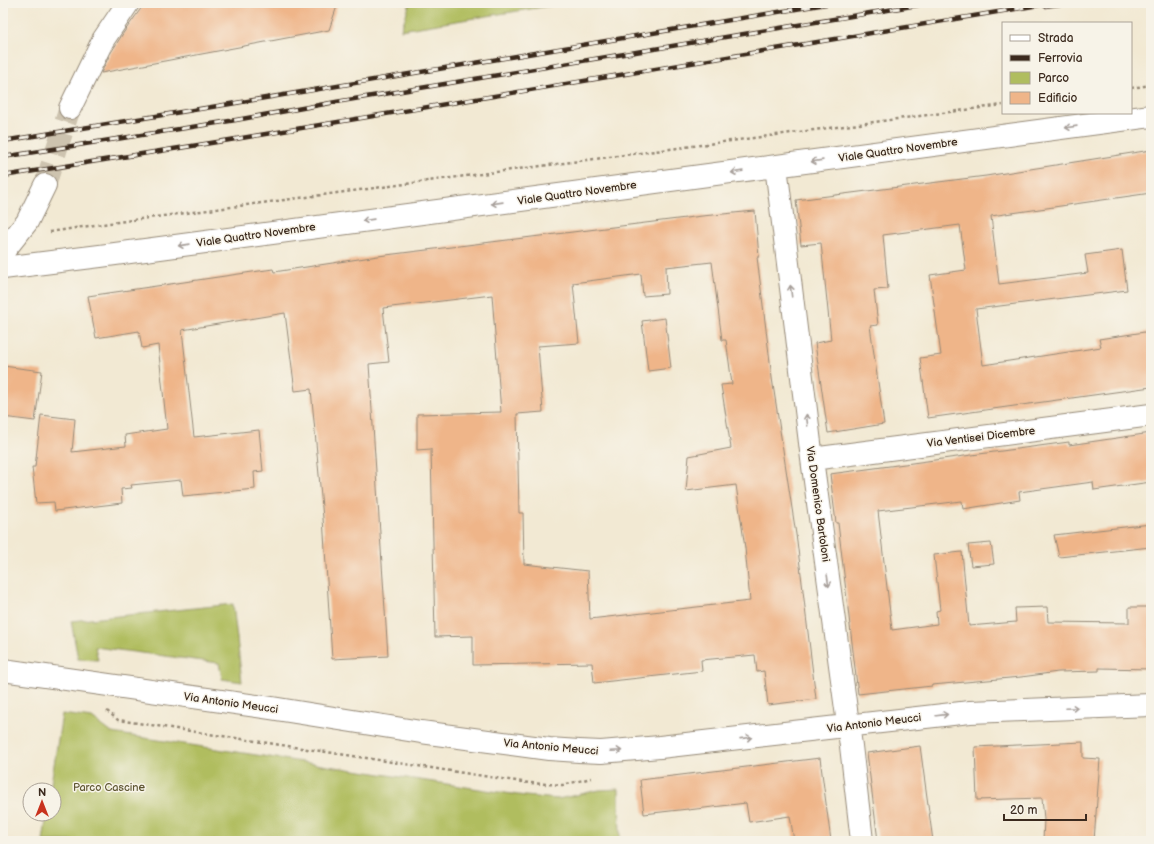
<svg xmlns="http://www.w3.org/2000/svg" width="1154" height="844" font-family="'Balsamiq Sans',sans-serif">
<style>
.green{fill:#b0bd5f;stroke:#76743e}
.building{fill:#efb589;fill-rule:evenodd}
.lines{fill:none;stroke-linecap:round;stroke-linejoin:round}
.minor-tunnel{stroke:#cdc3af;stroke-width:22;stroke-dasharray:22 11;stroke-linecap:butt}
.minor-casing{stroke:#968a78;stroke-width:24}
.path{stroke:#968a78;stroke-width:2.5;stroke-dasharray:3 3;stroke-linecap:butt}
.minor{stroke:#fff;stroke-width:22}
.rail-casing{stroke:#3b2a1e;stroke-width:4.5}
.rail{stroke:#f7f3e8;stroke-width:3;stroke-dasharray:9;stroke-linecap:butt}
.oneway{stroke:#a79f9a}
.labels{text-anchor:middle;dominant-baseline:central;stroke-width:3;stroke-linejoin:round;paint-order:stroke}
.street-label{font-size:11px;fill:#3b2a1e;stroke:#f7f3e8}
.park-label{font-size:11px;fill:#5e5632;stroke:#f7f3e8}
</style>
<rect width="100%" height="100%" fill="#f7f3e8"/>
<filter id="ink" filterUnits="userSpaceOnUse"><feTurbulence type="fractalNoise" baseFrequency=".025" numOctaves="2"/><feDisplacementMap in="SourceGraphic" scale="8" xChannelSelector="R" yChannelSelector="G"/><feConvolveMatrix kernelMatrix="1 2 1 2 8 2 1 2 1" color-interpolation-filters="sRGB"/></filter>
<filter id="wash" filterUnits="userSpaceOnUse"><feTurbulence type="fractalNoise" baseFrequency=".012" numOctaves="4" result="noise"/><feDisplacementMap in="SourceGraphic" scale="16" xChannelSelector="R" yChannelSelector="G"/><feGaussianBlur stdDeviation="0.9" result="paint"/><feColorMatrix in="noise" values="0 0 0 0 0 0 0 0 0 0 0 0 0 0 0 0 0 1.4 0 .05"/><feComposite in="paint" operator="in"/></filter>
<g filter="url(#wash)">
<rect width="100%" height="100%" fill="#f2e9d3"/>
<path class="green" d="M 410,3 L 567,3 L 401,30 Z
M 233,604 L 242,682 L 222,679 L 219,663 L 95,647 L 98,660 L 78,659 L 71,621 Z
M 62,714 L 92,718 L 112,733 L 525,796 L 558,799 L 599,790 L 619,789 L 620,841 L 43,841 L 47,814 L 54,814 L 54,790 L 50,790 Z"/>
<g id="blocks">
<path class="building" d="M 145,3 L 338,3 L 329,30 L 101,73 L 110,54 L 124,32 Z
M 1151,150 L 1151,193 L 991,216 L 999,284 L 1088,273 L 1085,255 L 1122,250 L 1127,290 L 976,309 L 983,365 L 1101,347 L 1099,339 L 1151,331 L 1151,387 L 928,418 L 920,358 L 941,355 L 930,275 L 966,270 L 960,225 L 883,235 L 888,289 L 874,290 L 878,325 L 870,326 L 884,424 L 828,433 L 815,343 L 831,340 L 821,243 L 801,245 L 796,200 L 986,176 Z
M 755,211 L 759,257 L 757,257 L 772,378 L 797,541 L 816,699 L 768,705 L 764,671 L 757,672 L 755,655 L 701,660 L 702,671 L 594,683 L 592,663 L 473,665 L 473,636 L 435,637 L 431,449 L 417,450 L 417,414 L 501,412 L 492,295 L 383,308 L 389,362 L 369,364 L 388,656 L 332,659 L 323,518 L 311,389 L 295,391 L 285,313 L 182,330 L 194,437 L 259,430 L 263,471 L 254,472 L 255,489 L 183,496 L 181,480 L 131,485 L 132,488 L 121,489 L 122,503 L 55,511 L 54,502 L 36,503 L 32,467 L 35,467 L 41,415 L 75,419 L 72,452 L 126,446 L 125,435 L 167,429 L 158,345 L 142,348 L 139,331 L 96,338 L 88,296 L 273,269 L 274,272 L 378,256 L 702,216 ZM 712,262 L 722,340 L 726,340 L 732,384 L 721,385 L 731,448 L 689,456 L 686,491 L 736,485 L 745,548 L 750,601 L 590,619 L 588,571 L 524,564 L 523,513 L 519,513 L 517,414 L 543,412 L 538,346 L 579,343 L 573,283 L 641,274 L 643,296 L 667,294 L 666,267 Z
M 665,318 L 671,368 L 648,371 L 642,321 Z
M 3,366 L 42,371 L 35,421 L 3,417 Z
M 1151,433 L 1151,482 L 1094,490 L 1093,482 L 1019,492 L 1020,500 L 963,509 L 962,501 L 878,511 L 892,630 L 937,624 L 936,611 L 940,610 L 934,555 L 962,552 L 969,626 L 1016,622 L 1015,608 L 1047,607 L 1048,622 L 1129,623 L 1129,607 L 1151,607 L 1151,669 L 1099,668 L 1099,671 L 1058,672 L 1021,677 L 932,685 L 932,686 L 858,694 L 838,523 L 836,523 L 830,474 L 1069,442 L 1069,445 Z
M 1151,524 L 1151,547 L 1059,557 L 1054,535 Z
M 991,543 L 994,564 L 971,566 L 968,545 Z
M 1083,742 L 1083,758 L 1100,759 L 1094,841 L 1043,841 L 1044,819 L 1042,798 L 977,800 L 975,747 Z
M 920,746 L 933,841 L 878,841 L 867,753 Z
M 820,758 L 831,841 L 794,841 L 790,816 L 749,822 L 746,803 L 688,810 L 688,809 L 644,814 L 640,780 Z"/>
</g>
</g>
<g filter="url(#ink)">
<use href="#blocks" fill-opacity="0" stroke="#968a78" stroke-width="1"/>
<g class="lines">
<path class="minor-tunnel" d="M 45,185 L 70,108"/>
<g class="minor-casing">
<path id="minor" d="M 70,108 L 103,40 L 128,3
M 776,166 L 812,459 L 851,746 L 862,841
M 3,252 L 27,222 L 45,185
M 3,268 L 100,256 L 1151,116
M 812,459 L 1151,415
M 3,670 L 271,708 L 421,732 L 549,749 L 579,751 L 601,752 L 660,747 L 970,712 L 1151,705"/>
</g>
<path class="path" d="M 1131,88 L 1151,85
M 50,232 L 95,225 L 1003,105
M 107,711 L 118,720 L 529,783 L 563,785 L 591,778"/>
<use href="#minor" class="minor"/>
<g class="rail-casing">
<path id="rail" d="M 1045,6 L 1067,3
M 3,141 L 230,104 L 832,3
M 3,157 L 236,120 L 336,102 L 930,3
M 3,176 L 236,139 L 1051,3"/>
</g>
<use href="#rail" class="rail"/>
</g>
<defs><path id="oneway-shaft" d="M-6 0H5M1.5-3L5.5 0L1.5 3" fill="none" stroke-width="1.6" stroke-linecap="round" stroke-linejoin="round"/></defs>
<g class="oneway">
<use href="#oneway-shaft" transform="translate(1071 127) rotate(172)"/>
<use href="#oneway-shaft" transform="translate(817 161) rotate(172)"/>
<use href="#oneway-shaft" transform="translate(737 172) rotate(172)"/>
<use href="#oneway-shaft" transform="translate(497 203) rotate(172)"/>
<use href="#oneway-shaft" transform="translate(368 220) rotate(172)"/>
<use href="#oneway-shaft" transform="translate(184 245) rotate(172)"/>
<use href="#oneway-shaft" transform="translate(791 291) rotate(-97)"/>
<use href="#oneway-shaft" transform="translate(807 420) rotate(-97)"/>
<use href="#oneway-shaft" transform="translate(828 581) rotate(82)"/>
<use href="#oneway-shaft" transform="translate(1072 708) rotate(-3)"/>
<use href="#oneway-shaft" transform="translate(942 715) rotate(-7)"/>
<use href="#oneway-shaft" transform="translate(746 738) rotate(-6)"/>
<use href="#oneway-shaft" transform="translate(616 751) rotate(-3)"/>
</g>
</g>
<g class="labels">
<g class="street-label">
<text transform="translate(898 150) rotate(-8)">Viale Quattro Novembre</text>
<text transform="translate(577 193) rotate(-8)">Viale Quattro Novembre</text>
<text transform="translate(256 235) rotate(-8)">Viale Quattro Novembre</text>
<text transform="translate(981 437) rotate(-7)">Via Ventisei Dicembre</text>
<text transform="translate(818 504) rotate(82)">Via Domenico Bartoloni</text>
<text transform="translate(231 703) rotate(8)">Via Antonio Meucci</text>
<text transform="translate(874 723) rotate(-7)">Via Antonio Meucci</text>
<text transform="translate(551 747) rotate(5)">Via Antonio Meucci</text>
</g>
<g class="park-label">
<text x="109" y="787">Parco Cascine</text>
</g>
</g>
<rect width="1154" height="844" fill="none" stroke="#f7f3e8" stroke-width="16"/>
<rect x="1002" y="22" width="130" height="92" fill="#f7f3e8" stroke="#aca397"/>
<rect x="1010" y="35" width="20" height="6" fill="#ffffff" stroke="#aca397"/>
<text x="1038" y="42" font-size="12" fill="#3b2a1e">Strada</text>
<rect x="1010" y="55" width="20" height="6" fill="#3b2a1e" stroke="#aca397"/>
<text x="1038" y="62" font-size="12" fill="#3b2a1e">Ferrovia</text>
<rect x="1010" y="72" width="20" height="12" fill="#b0bd5f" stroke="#aca397"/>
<text x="1038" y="82" font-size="12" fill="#3b2a1e">Parco</text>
<rect x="1010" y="92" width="20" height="12" fill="#efb589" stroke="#aca397"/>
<text x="1038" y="102" font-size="12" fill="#3b2a1e">Edificio</text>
<g transform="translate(42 802)"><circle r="19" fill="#f7f3e8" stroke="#aca397"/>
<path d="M0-3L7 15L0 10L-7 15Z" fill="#c8321e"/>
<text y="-6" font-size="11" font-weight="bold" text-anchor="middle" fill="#3b2a1e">N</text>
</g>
<path d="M1004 814v6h82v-6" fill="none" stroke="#3b2a1e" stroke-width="2"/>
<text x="1010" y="814" font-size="12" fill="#3b2a1e" stroke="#f7f3e8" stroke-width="3" paint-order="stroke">20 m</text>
</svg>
